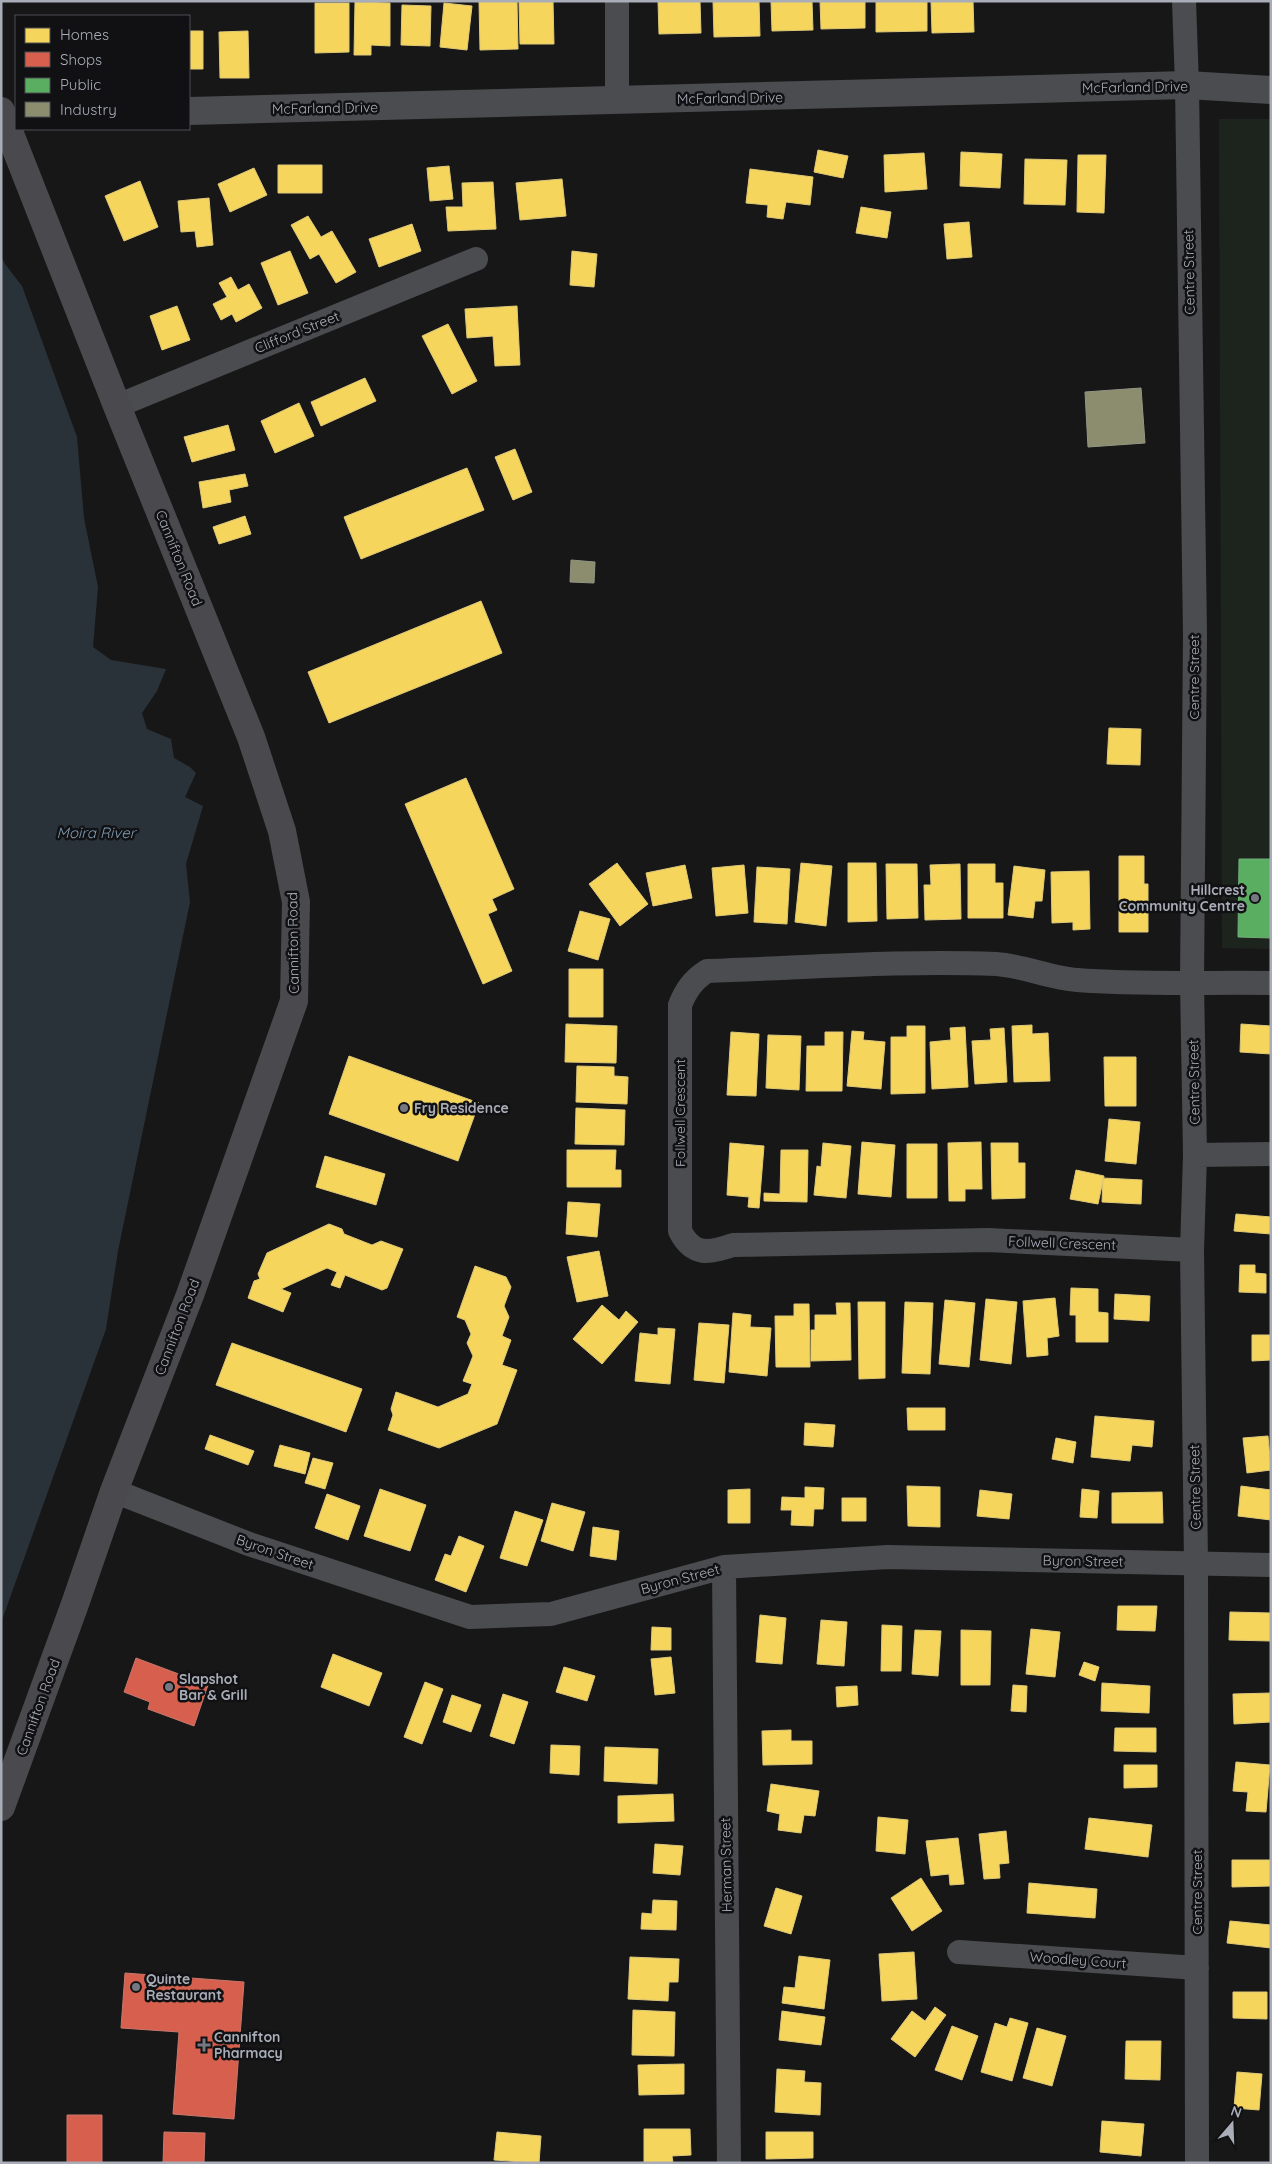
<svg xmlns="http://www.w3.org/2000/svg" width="1272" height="2164" font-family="Quicksand,sans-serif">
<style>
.green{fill:#1d241e}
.water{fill:#2a3239}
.homes{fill:#f6d55c;stroke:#dfc978}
.shops{fill:#d6604d;stroke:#c8776d}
.public{fill:#5aae61;stroke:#71ae7b}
.industry{fill:#8c8c6e;stroke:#949684}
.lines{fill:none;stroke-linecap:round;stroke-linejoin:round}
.minor{stroke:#4b4c50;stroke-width:24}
.tertiary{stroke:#4b4c50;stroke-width:28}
.secondary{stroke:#4a4a4e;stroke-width:28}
.poi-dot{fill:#757880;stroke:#111113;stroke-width:2}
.labels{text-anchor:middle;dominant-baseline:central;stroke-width:5;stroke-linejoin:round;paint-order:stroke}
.street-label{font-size:14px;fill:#a8adb8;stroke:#111113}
.poi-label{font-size:14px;font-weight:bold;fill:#a8adb8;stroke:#111113;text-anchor:start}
.water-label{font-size:15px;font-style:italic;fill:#7f9bb3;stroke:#111113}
</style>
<rect width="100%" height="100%" fill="#171717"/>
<path class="green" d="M 1219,119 L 1271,119 L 1271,949 L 1222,948 Z"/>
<path class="water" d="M 1,256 L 5,264 L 22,286 L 77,437 L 84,518 L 98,587 L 93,647 L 111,660 L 166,669 L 157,691 L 142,713 L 147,729 L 171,739 L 174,758 L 190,767 L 196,773 L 185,797 L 203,806 L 186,864 L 190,902 L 118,1251 L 106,1329 L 1,1623 Z"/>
<path class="homes" d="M 479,1 L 517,1 L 518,49 L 480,50 Z
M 519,1 L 553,1 L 554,44 L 520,44 Z
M 658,1 L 700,1 L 701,33 L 659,34 Z
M 713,1 L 759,1 L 760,36 L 714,37 Z
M 771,1 L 812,1 L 813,30 L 772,31 Z
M 820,1 L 865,1 L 865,28 L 821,29 Z
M 876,1 L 927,1 L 927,31 L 876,32 Z
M 931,1 L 973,1 L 974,32 L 932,33 Z
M 355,2 L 390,3 L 390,46 L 371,45 L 371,55 L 354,55 Z
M 315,3 L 349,3 L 349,52 L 315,53 Z
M 444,3 L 472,6 L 467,50 L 440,47 Z
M 402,5 L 431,6 L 430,46 L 401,45 Z
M 189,31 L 203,31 L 203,69 L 189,69 Z
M 248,31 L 249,78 L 220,78 L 219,32 Z
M 818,150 L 848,156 L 843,178 L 814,172 Z
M 961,152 L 1002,154 L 1000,188 L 960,186 Z
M 924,153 L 927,189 L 885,192 L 884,155 Z
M 1078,155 L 1106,155 L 1104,213 L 1077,212 Z
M 1025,159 L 1067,160 L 1065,205 L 1024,204 Z
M 278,165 L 322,165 L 322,193 L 278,193 Z
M 449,166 L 453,199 L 430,201 L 427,168 Z
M 254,168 L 267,195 L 230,212 L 218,184 Z
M 750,169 L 813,177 L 810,205 L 786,202 L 783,219 L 767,217 L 768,205 L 746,203 Z
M 562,179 L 566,216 L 520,220 L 516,183 Z
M 140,181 L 158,227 L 124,241 L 105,196 Z
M 493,182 L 496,229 L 448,231 L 446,207 L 463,207 L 462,183 Z
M 209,198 L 213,245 L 197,247 L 195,231 L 181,232 L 178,201 Z
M 861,207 L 891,212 L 887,238 L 856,233 Z
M 308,216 L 321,237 L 332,231 L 356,272 L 336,283 L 319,254 L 310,259 L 291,225 Z
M 969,222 L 972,257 L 947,259 L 944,224 Z
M 412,224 L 421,251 L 379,267 L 369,239 Z
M 290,251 L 308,293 L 278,305 L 261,263 Z
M 572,251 L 597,254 L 594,287 L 570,285 Z
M 231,277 L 238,290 L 249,284 L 262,308 L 236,322 L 232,314 L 221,320 L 213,304 L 227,297 L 219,283 Z
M 177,306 L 190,340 L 162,350 L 150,316 Z
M 517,306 L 520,365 L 495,366 L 493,336 L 467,338 L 465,309 Z
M 448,324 L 477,381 L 452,394 L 422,336 Z
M 365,378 L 376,401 L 321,426 L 311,402 Z
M 299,403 L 314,436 L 275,453 L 261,421 Z
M 228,425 L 235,450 L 192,462 L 184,437 Z
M 515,449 L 532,492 L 513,500 L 495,457 Z
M 467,468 L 484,510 L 361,559 L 344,517 Z
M 245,474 L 248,486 L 229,490 L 231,502 L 203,508 L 199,482 Z
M 245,516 L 251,534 L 219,544 L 213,527 Z
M 481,601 L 502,653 L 329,723 L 308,672 Z
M 1109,728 L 1141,729 L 1140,765 L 1107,764 Z
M 466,778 L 514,889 L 492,899 L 497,910 L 488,914 L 512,971 L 483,984 L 405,804 Z
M 1119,856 L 1144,856 L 1144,884 L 1148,884 L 1148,932 L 1119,932 Z
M 617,863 L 648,904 L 620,926 L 589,884 Z
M 801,863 L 832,866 L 826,926 L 795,922 Z
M 848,863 L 876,863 L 877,921 L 848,922 Z
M 886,864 L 917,864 L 918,918 L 887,919 Z
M 960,864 L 961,919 L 925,920 L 924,885 L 931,885 L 930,865 Z
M 968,864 L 995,864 L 995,883 L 1003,883 L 1003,918 L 968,918 Z
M 685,865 L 692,898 L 653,906 L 646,873 Z
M 744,865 L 748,913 L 716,916 L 712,868 Z
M 1014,866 L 1045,870 L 1042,901 L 1035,901 L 1033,918 L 1008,915 Z
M 757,867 L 790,869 L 787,924 L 754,922 Z
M 1089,871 L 1090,929 L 1073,930 L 1073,922 L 1052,923 L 1051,872 Z
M 580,911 L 610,919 L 598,960 L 568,951 Z
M 569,969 L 603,969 L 603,1017 L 569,1017 Z
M 566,1024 L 617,1026 L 616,1063 L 565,1062 Z
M 1241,1024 L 1271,1026 L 1271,1054 L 1240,1052 Z
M 1032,1025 L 1032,1034 L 1048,1033 L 1050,1081 L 1014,1082 L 1012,1026 Z
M 907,1026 L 925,1026 L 925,1093 L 891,1094 L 891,1037 L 907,1037 Z
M 965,1027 L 968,1087 L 932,1089 L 930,1042 L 951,1040 L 950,1028 Z
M 1004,1028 L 1007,1082 L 975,1084 L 972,1041 L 991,1040 L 990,1029 Z
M 852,1031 L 864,1032 L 863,1040 L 885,1042 L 881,1089 L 847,1086 Z
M 731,1032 L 759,1034 L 756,1096 L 727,1095 Z
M 825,1032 L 843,1032 L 842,1091 L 806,1091 L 807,1046 L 825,1046 Z
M 768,1035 L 801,1036 L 799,1090 L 766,1088 Z
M 349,1056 L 479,1103 L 458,1161 L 329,1114 Z
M 1104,1057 L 1136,1057 L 1136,1106 L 1105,1106 Z
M 577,1066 L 614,1067 L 614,1076 L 628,1077 L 627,1104 L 576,1102 Z
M 576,1108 L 625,1110 L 624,1145 L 575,1144 Z
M 1109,1119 L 1140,1122 L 1136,1164 L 1105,1161 Z
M 862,1142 L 895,1145 L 891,1197 L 858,1194 Z
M 981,1142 L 982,1189 L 965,1189 L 965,1201 L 949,1201 L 948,1143 Z
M 730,1143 L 764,1146 L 759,1208 L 748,1207 L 749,1197 L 727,1195 Z
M 823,1143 L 851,1146 L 846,1198 L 814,1195 L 817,1166 L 821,1167 Z
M 991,1143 L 1018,1143 L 1018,1163 L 1025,1163 L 1025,1198 L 992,1199 Z
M 907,1144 L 937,1144 L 937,1198 L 907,1198 Z
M 567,1150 L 616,1150 L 615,1170 L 621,1170 L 621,1187 L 567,1187 Z
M 781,1150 L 808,1150 L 807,1202 L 764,1201 L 764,1193 L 780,1194 Z
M 325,1156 L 385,1174 L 376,1205 L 316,1187 Z
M 1076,1170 L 1104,1176 L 1098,1204 L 1070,1199 Z
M 1103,1178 L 1142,1180 L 1141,1204 L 1102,1202 Z
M 568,1202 L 600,1204 L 597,1237 L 566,1234 Z
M 1236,1214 L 1271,1217 L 1271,1234 L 1234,1231 Z
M 329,1224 L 342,1229 L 344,1234 L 372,1245 L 381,1241 L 403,1249 L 387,1288 L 382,1290 L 345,1275 L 340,1288 L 331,1285 L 337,1272 L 327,1268 L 281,1289 L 291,1293 L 283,1312 L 248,1298 L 254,1281 L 260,1279 L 258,1274 L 267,1253 Z
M 599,1251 L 608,1296 L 577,1302 L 567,1257 Z
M 1240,1265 L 1255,1265 L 1255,1273 L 1266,1274 L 1266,1293 L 1239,1292 Z
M 475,1266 L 506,1277 L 511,1287 L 504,1306 L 509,1317 L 502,1336 L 511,1340 L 502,1365 L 517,1370 L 497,1424 L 439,1448 L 388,1430 L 393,1415 L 391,1409 L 396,1392 L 438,1407 L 468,1394 L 472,1384 L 463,1381 L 473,1356 L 467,1343 L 471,1334 L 465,1320 L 457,1317 Z
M 1071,1288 L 1098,1289 L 1098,1312 L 1108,1313 L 1108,1342 L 1076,1342 L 1076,1315 L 1070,1315 Z
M 1115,1294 L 1150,1296 L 1149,1321 L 1114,1319 Z
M 1055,1298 L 1059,1336 L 1047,1338 L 1048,1355 L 1027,1357 L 1023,1301 Z
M 986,1299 L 1017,1302 L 1011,1364 L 980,1360 Z
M 945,1300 L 975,1303 L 969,1367 L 939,1364 Z
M 858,1302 L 885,1302 L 885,1378 L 859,1379 Z
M 905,1302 L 933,1303 L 930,1374 L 902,1373 Z
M 836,1303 L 850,1303 L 851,1360 L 811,1361 L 811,1330 L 815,1330 L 815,1315 L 837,1315 Z
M 794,1304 L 809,1304 L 810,1367 L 776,1367 L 775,1316 L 794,1316 Z
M 602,1305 L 619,1320 L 626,1311 L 638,1322 L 602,1364 L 573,1339 Z
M 733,1313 L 751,1315 L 750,1327 L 771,1328 L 767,1376 L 729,1372 Z
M 699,1323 L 729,1325 L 724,1383 L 694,1380 Z
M 658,1328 L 675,1329 L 670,1384 L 635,1381 L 640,1333 L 658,1335 Z
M 1252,1335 L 1271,1335 L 1271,1360 L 1252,1361 Z
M 232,1343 L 362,1389 L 346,1432 L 216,1385 Z
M 907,1408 L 945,1408 L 945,1430 L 908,1430 Z
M 1095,1416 L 1154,1421 L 1152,1447 L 1132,1445 L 1130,1461 L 1091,1457 Z
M 805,1423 L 835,1425 L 833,1447 L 804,1445 Z
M 210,1435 L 254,1451 L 248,1465 L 205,1449 Z
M 1268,1436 L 1271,1470 L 1247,1473 L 1243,1438 Z
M 1056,1438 L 1076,1442 L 1073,1463 L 1052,1459 Z
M 280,1445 L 310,1453 L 305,1474 L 274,1466 Z
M 313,1458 L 333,1463 L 325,1489 L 305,1483 Z
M 907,1486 L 940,1487 L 940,1527 L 908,1526 Z
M 1241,1486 L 1271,1490 L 1271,1520 L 1238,1516 Z
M 805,1487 L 824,1488 L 823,1509 L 814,1509 L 813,1526 L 791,1525 L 792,1510 L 781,1510 L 782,1497 L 805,1498 Z
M 380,1489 L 426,1505 L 410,1551 L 364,1536 Z
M 750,1489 L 750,1523 L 728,1523 L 728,1490 Z
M 1082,1489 L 1099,1491 L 1097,1518 L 1080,1517 Z
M 980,1490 L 1012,1494 L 1009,1519 L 977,1516 Z
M 1162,1492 L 1163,1523 L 1112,1523 L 1112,1493 Z
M 327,1494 L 360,1506 L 348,1540 L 315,1528 Z
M 842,1498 L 866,1498 L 866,1521 L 842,1521 Z
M 552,1503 L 585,1512 L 573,1551 L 541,1541 Z
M 515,1511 L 543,1520 L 527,1566 L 500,1558 Z
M 593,1527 L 619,1531 L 616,1560 L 590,1556 Z
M 459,1536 L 484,1546 L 466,1592 L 435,1580 L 445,1554 L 451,1556 Z
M 1118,1606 L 1157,1606 L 1155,1631 L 1117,1630 Z
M 1230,1612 L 1271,1613 L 1271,1641 L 1229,1640 Z
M 760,1615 L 786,1618 L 782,1664 L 756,1662 Z
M 821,1620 L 847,1622 L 844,1666 L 817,1664 Z
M 882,1625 L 902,1626 L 901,1671 L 881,1671 Z
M 652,1627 L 671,1628 L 671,1650 L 651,1650 Z
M 1031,1629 L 1060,1632 L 1055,1677 L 1026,1674 Z
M 915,1630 L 941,1631 L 938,1676 L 912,1674 Z
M 961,1630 L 991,1631 L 990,1685 L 961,1685 Z
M 333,1654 L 382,1673 L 369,1706 L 321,1687 Z
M 671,1657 L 675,1693 L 655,1695 L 651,1659 Z
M 1084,1662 L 1099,1667 L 1095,1681 L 1079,1675 Z
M 564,1667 L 595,1676 L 587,1701 L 556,1692 Z
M 425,1682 L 443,1689 L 422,1744 L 404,1737 Z
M 1102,1683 L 1150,1686 L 1149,1713 L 1101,1711 Z
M 1013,1685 L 1027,1686 L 1026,1712 L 1011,1711 Z
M 857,1686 L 858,1705 L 837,1707 L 836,1687 Z
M 1271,1693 L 1271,1722 L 1234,1724 L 1233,1694 Z
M 503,1694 L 528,1702 L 514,1744 L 490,1736 Z
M 452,1695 L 481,1705 L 471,1732 L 443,1722 Z
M 1115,1728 L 1156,1728 L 1156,1752 L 1114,1751 Z
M 791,1730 L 791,1741 L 812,1741 L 812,1764 L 763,1765 L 762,1731 Z
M 551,1745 L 580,1746 L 579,1775 L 550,1773 Z
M 605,1747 L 658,1749 L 657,1784 L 604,1781 Z
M 1236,1762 L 1270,1765 L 1266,1812 L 1246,1811 L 1248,1792 L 1233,1791 Z
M 1124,1765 L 1157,1765 L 1157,1787 L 1124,1788 Z
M 771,1784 L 819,1791 L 815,1816 L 804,1815 L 801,1833 L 778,1830 L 780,1814 L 767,1811 Z
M 673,1794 L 674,1821 L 618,1823 L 618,1796 Z
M 878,1817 L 908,1820 L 905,1854 L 876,1851 Z
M 1089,1818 L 1152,1825 L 1148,1857 L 1085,1849 Z
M 1006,1831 L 1009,1863 L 999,1864 L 1000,1878 L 984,1879 L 979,1834 Z
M 958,1838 L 964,1884 L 950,1885 L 949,1874 L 931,1876 L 926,1841 Z
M 655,1844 L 683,1846 L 680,1875 L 653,1873 Z
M 1232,1860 L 1271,1860 L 1271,1886 L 1232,1887 Z
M 921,1878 L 942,1911 L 912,1931 L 891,1898 Z
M 1029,1883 L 1097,1889 L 1095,1918 L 1027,1913 Z
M 776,1888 L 802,1896 L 791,1934 L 764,1926 Z
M 653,1900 L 677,1901 L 676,1930 L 641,1929 L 642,1913 L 652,1914 Z
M 1230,1921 L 1271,1925 L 1271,1948 L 1227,1943 Z
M 914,1952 L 917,1999 L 882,2001 L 879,1954 Z
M 799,1956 L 830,1960 L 824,2009 L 782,2003 L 784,1987 L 795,1988 Z
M 630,1957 L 679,1959 L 678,1982 L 669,1982 L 668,2001 L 628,1999 Z
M 1233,1992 L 1267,1992 L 1267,2019 L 1233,2018 Z
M 935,2007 L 946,2015 L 915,2057 L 891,2039 L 912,2011 L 925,2021 Z
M 633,2010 L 675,2012 L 674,2056 L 632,2055 Z
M 782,2011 L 825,2017 L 821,2045 L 779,2040 Z
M 1010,2018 L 1028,2023 L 1012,2081 L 981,2072 L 995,2023 L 1007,2027 Z
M 952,2026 L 978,2036 L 962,2080 L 935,2070 Z
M 1037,2028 L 1066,2036 L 1052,2086 L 1023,2078 Z
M 1126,2041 L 1161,2041 L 1160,2080 L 1125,2079 Z
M 684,2064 L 684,2094 L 639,2095 L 638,2065 Z
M 777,2069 L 805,2071 L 804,2082 L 821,2083 L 820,2115 L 775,2112 Z
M 1237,2072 L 1262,2074 L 1259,2110 L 1234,2108 Z
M 1102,2121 L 1144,2124 L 1141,2156 L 1100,2152 Z
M 644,2129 L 690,2129 L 691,2155 L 672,2156 L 673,2163 L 644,2163 Z
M 497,2132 L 541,2136 L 539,2163 L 494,2160 Z
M 766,2132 L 813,2132 L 813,2158 L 766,2159 Z"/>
<path class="shops" d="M 136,1658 L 208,1685 L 194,1726 L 148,1709 L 150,1702 L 124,1692 Z
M 125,1973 L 244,1982 L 234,2119 L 173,2114 L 179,2032 L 121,2028 Z
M 67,2115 L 102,2115 L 102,2163 L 67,2163 Z
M 164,2132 L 205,2133 L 204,2163 L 163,2163 Z"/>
<path class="public" d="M 1239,859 L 1271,859 L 1271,938 L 1238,937 Z"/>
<path class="industry" d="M 1141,388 L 1145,443 L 1088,447 L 1085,392 Z
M 571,560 L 595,562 L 594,583 L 570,582 Z"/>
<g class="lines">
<path class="minor" d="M 1184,1 L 1187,85 L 1195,634 L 1192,982 L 1195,1155 L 1192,1250 L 1196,1563 L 1197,2163
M 617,101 L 617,1
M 117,406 L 476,259
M 1195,1155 L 1271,1154
M 1192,1250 L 988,1240 L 733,1245 C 710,1253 693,1257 680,1231 L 680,1005 C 686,990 693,980 707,971 C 803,968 900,960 996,964 C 1024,966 1050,978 1077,980 C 1141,985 1207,982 1271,983
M 114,1491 L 249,1544 L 470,1617 L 551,1614 L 724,1567 L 888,1557 L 1271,1565
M 724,1567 L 729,2163
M 959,1952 L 1197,1968"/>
<path class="tertiary" d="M 189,111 L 1187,85 L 1271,90"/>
<path class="secondary" d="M 1,111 L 117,406 L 251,737 L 282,831 L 296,902 L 294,1001 L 190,1295 L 114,1491 L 75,1604 L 1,1807"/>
</g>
<g class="poi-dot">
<circle cx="1255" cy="898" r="5"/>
<circle cx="404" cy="1108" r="5"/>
<circle cx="169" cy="1687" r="5"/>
<circle cx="136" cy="1987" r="5"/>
<path d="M201.5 2037.5h5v5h5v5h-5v5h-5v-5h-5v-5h5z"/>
</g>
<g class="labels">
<g class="street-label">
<text transform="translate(1135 87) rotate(-1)">McFarland Drive</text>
<text transform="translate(730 98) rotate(-1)">McFarland Drive</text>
<text transform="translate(325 108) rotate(-1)">McFarland Drive</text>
<text transform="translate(1189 272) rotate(-91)">Centre Street</text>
<text transform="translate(297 332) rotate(-22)">Clifford Street</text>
<text transform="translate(179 558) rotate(68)">Cannifton Road</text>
<text transform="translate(1194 677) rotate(-90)">Centre Street</text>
<text transform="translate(293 943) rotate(-91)">Cannifton Road</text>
<text transform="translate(1194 1082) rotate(-91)">Centre Street</text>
<text transform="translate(680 1113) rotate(-90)">Follwell Crescent</text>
<text transform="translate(1062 1243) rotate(2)">Follwell Crescent</text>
<text transform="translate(177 1327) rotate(-69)">Cannifton Road</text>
<text transform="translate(1195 1487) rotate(-91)">Centre Street</text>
<text transform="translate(275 1552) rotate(19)">Byron Street</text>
<text transform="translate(1083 1561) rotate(1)">Byron Street</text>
<text transform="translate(680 1579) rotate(-15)">Byron Street</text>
<text transform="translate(38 1707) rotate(-70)">Cannifton Road</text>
<text transform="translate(726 1865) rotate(-91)">Herman Street</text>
<text transform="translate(1197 1892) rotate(-90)">Centre Street</text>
<text transform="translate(1078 1960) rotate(4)">Woodley Court</text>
</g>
<g class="poi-label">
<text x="1245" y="890" text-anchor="end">Hillcrest<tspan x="1245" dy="16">Community Centre</tspan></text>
<text x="414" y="1108">Fry Residence</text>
<text x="179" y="1679">Slapshot<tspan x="179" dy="16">Bar &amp; Grill</tspan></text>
<text x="146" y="1979">Quinte<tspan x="146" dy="16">Restaurant</tspan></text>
<text x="214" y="2037">Cannifton<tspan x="214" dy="16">Pharmacy</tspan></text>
</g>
<g class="water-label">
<text x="96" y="832">Moira River</text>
</g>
</g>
<rect width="1272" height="2164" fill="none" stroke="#a8adb8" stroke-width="5"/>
<rect x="15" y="15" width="175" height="115" fill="#111113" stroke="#4d4f55"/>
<rect x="25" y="28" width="25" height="15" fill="#f6d55c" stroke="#4d4f55"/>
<text x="60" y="40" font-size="15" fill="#a8adb8">Homes</text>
<rect x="25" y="52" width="25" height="15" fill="#d6604d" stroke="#4d4f55"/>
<text x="60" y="65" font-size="15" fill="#a8adb8">Shops</text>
<rect x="25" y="78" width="25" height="15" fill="#5aae61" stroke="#4d4f55"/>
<text x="60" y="90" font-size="15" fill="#a8adb8">Public</text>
<rect x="25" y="102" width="25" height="15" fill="#8c8c6e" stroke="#4d4f55"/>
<text x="60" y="115" font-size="15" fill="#a8adb8">Industry</text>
<g transform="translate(1232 2124) rotate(19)" stroke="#111113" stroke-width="4" paint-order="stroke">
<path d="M0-4L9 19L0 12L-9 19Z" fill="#a8adb8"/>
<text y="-8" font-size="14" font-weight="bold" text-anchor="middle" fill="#a8adb8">N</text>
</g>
</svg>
